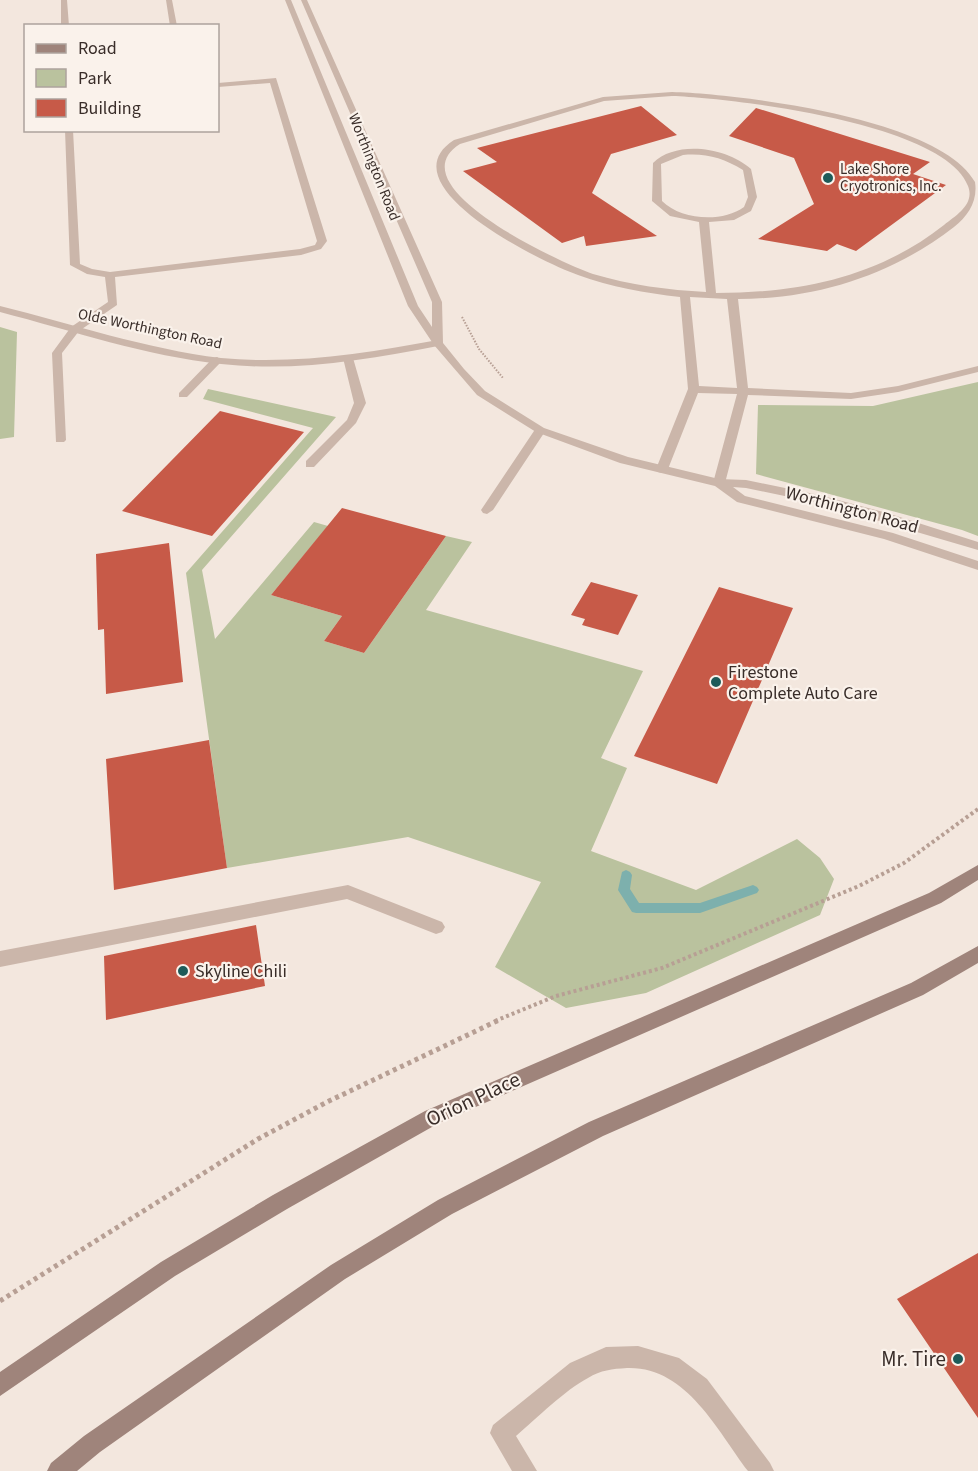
<svg xmlns="http://www.w3.org/2000/svg" width="978" height="1471" font-family="'Source Sans 3',sans-serif">
<style>
.green{fill:#bac29e}
.lines{fill:none;stroke-linecap:round;stroke-linejoin:round}
.stream{fill:#7db0ad;fill-rule:evenodd}
.building{fill:#c75a48}
.path-far2{stroke:#b79f94;stroke-width:2;stroke-dasharray:1.5 1.5;stroke-linecap:butt}
.path-far1{stroke:#b79f94;stroke-width:4;stroke-dasharray:3 3;stroke-linecap:butt}
.path{stroke:#b79f94;stroke-width:5;stroke-dasharray:4 4;stroke-linecap:butt}
.service{fill:#cbb6aa;fill-rule:evenodd}
.minor{fill:#cbb6aa;fill-rule:evenodd}
.tertiary{fill:#cbb6aa;fill-rule:evenodd}
.secondary{fill:#9f847b;fill-rule:evenodd}
.poi-dot{fill:#1e5b59;stroke:#faf2eb;stroke-width:2}
.labels{text-anchor:middle;dominant-baseline:central;stroke-width:4.5;stroke-linejoin:round;paint-order:stroke}
.far-street-label{font-size:15px;fill:#392d29;stroke:#faf2eb}
.far-poi-label{font-size:15px;fill:#392d29;stroke:#faf2eb;text-anchor:start}
.street-label{font-size:18px;fill:#392d29;stroke:#faf2eb}
.poi-label{font-size:18px;fill:#392d29;stroke:#faf2eb;text-anchor:start}
.near-street-label{font-size:21px;fill:#392d29;stroke:#faf2eb}
.near-poi-label{font-size:21px;fill:#392d29;stroke:#faf2eb;text-anchor:end}
</style>
<rect width="100%" height="100%" fill="#f3e7de"/>
<path class="green" d="M 0,327 L 17,332 L 14,437 L 0,439 Z
M 978,382 L 978,536 L 962,530 L 756,474 L 758,405 L 873,406 Z
M 208,389 L 336,417 L 202,570 L 215,639 L 314,522 L 328,526 L 271,595 L 342,616 L 324,641 L 364,653 L 446,536 L 472,542 L 426,610 L 643,671 L 601,758 L 627,768 L 591,851 L 696,890 L 797,839 L 820,858 L 834,879 L 820,915 L 646,993 L 566,1008 L 495,967 L 541,882 L 408,837 L 227,868 L 186,573 L 313,428 L 203,399 Z"/>
<g class="lines">
<path class="stream" d="M 626,870 L 630,872 L 632,875 L 630,889 L 639,903 L 700,903 L 753,885 L 757,887 L 759,890 L 757,893 L 700,913 L 636,913 L 632,912 L 618,890 L 622,872 Z"/>
</g>
<path class="building" d="M 641,106 L 677,135 L 611,154 L 592,193 L 657,236 L 586,246 L 584,236 L 562,243 L 463,171 L 497,162 L 477,148 Z
M 756,108 L 930,162 L 913,174 L 946,185 L 856,251 L 837,244 L 827,251 L 758,239 L 814,204 L 794,158 L 729,136 Z
M 220,411 L 304,432 L 212,536 L 122,511 Z
M 342,508 L 446,536 L 364,653 L 324,641 L 342,616 L 271,595 Z
M 169,543 L 183,682 L 106,694 L 104,629 L 98,630 L 96,554 Z
M 591,582 L 638,595 L 618,635 L 582,625 L 585,619 L 571,615 Z
M 719,587 L 793,608 L 717,784 L 634,756 Z
M 209,740 L 227,868 L 114,890 L 106,759 Z
M 256,925 L 265,986 L 106,1020 L 104,956 Z
M 978,1253 L 978,1418 L 897,1299 Z"/>
<g class="lines">
<path class="path-far2" d="M 462,317 L 479,349 L 503,378"/>
<path class="path-far1" d="M 495,1021 L 556,996 L 662,968 L 859,886 L 904,863 L 978,809"/>
<path class="path" d="M 0,1301 L 258,1139 L 327,1102 L 499,1020"/>
<path class="service" d="M 276,78 L 327,241 L 321,249 L 301,255 L 115,277 L 117,305 L 79,331 L 62,353 L 66,440 L 64,442 L 56,442 L 52,353 L 71,327 L 108,302 L 105,277 L 87,274 L 70,265 L 65,130 L 73,130 L 80,264 L 92,269 L 110,272 L 300,249 L 315,245 L 317,241 L 270,83 L 218,87 L 218,83 Z
M 672,92 C 740,94 940,118 975,182 C 978,201 968,216 954,227 C 892,275 817,299 738,299 L 748,388 L 851,393 L 898,386 L 978,366 L 978,372 L 898,392 L 851,399 L 748,395 L 725,483 L 719,487 L 713,483 L 737,394 L 698,393 L 668,469 L 662,473 L 658,472 L 656,469 L 688,389 L 680,297 C 645,293 611,287 578,275 C 543,263 384,185 454,140 L 603,97 ZM 672,96 C 731,98 945,123 968,186 C 975,204 957,215 944,225 C 877,278 798,293 716,293 L 709,222 L 734,220 L 751,211 L 757,197 L 751,169 C 728,148 677,139 653,163 L 652,201 L 670,216 L 699,222 L 706,292 C 668,290 630,285 593,274 C 561,263 394,186 460,144 L 604,101 ZM 683,155 C 706,153 723,158 743,170 L 748,197 L 744,207 C 722,223 681,220 662,201 L 661,164 ZM 690,297 L 727,299 L 737,388 L 699,386 Z
M 348,355 L 353,358 L 366,403 L 356,423 L 314,467 L 306,467 L 306,461 L 347,420 L 354,403 L 343,358 Z
M 217,357 L 222,360 L 221,362 L 187,397 L 179,397 L 179,393 L 213,358 Z
M 540,427 L 546,430 L 493,510 L 487,514 L 483,513 L 481,510 L 536,428 Z
M 348,885 L 442,922 L 445,927 L 442,932 L 436,934 L 347,899 L 0,967 L 0,951 Z
M 638,1346 L 679,1358 L 707,1379 L 770,1463 L 774,1471 L 748,1471 C 717,1430 686,1366 627,1368 C 612,1369 601,1370 588,1378 C 565,1390 537,1418 516,1436 L 537,1471 L 512,1471 L 490,1433 L 493,1425 L 570,1363 L 606,1347 Z"/>
<path class="minor" d="M 61,0 L 67,0 L 69,26 L 61,26 Z
M 166,0 L 172,0 L 177,26 L 170,26 Z
M 0,306 C 73,324 146,349 221,358 C 294,365 367,353 438,340 L 443,343 L 438,346 C 367,360 294,372 221,364 C 146,356 73,331 0,312 Z"/>
<path class="tertiary" d="M 285,0 L 291,0 L 418,306 L 432,327 L 432,302 L 301,0 L 307,0 L 442,302 L 443,343 L 464,369 L 485,391 L 544,428 L 628,457 L 719,479 L 746,480 L 819,495 L 887,513 L 978,542 L 978,550 L 818,503 L 746,488 L 733,487 L 745,496 L 893,533 L 978,561 L 978,570 L 884,539 L 737,502 L 715,486 L 620,463 L 536,432 L 477,395 L 434,345 L 408,306 Z"/>
<path class="secondary" d="M 978,865 L 978,880 L 941,903 L 439,1123 L 287,1209 L 175,1276 L 0,1396 L 0,1372 L 161,1262 L 273,1195 L 425,1111 L 929,893 Z
M 978,946 L 978,963 L 923,995 L 603,1136 L 452,1214 L 345,1279 L 100,1452 L 77,1471 L 47,1471 L 51,1463 L 84,1436 L 331,1265 L 438,1200 L 589,1122 L 911,983 Z"/>
</g>
<g class="poi-dot">
<circle cx="828" cy="178" r="6"/>
<circle cx="716" cy="682" r="6"/>
<circle cx="183" cy="971" r="6"/>
<circle cx="958" cy="1359" r="6"/>
</g>
<g class="labels">
<g class="far-street-label">
<text transform="translate(374 167) rotate(68)">Worthington Road</text>
<text transform="translate(150 329) rotate(12)">Olde Worthington Road</text>
</g>
<g class="far-poi-label">
<text x="840" y="169">Lake Shore<tspan x="840" dy="17">Cryotronics, Inc.</tspan></text>
</g>
<g class="street-label">
<text transform="translate(852 510) rotate(15)">Worthington Road</text>
</g>
<g class="poi-label">
<text x="728" y="672">Firestone<tspan x="728" dy="21">Complete Auto Care</tspan></text>
<text x="195" y="971">Skyline Chili</text>
</g>
<g class="near-street-label">
<text transform="translate(473 1099) rotate(-25)">Orion Place</text>
</g>
<g class="near-poi-label">
<text x="946" y="1359">Mr. Tire</text>
</g>
</g>
<rect x="24" y="24" width="195" height="108" fill="#faf2eb" stroke="#ada39d" stroke-width="1.5"/>
<rect x="36" y="44" width="30" height="9" fill="#9f847b" stroke="#ada39d" stroke-width="1.5"/>
<text x="78" y="54" font-size="18" fill="#392d29">Road</text>
<rect x="36" y="69" width="30" height="18" fill="#bac29e" stroke="#ada39d" stroke-width="1.5"/>
<text x="78" y="84" font-size="18" fill="#392d29">Park</text>
<rect x="36" y="99" width="30" height="18" fill="#c75a48" stroke="#ada39d" stroke-width="1.5"/>
<text x="78" y="114" font-size="18" fill="#392d29">Building</text>
</svg>
